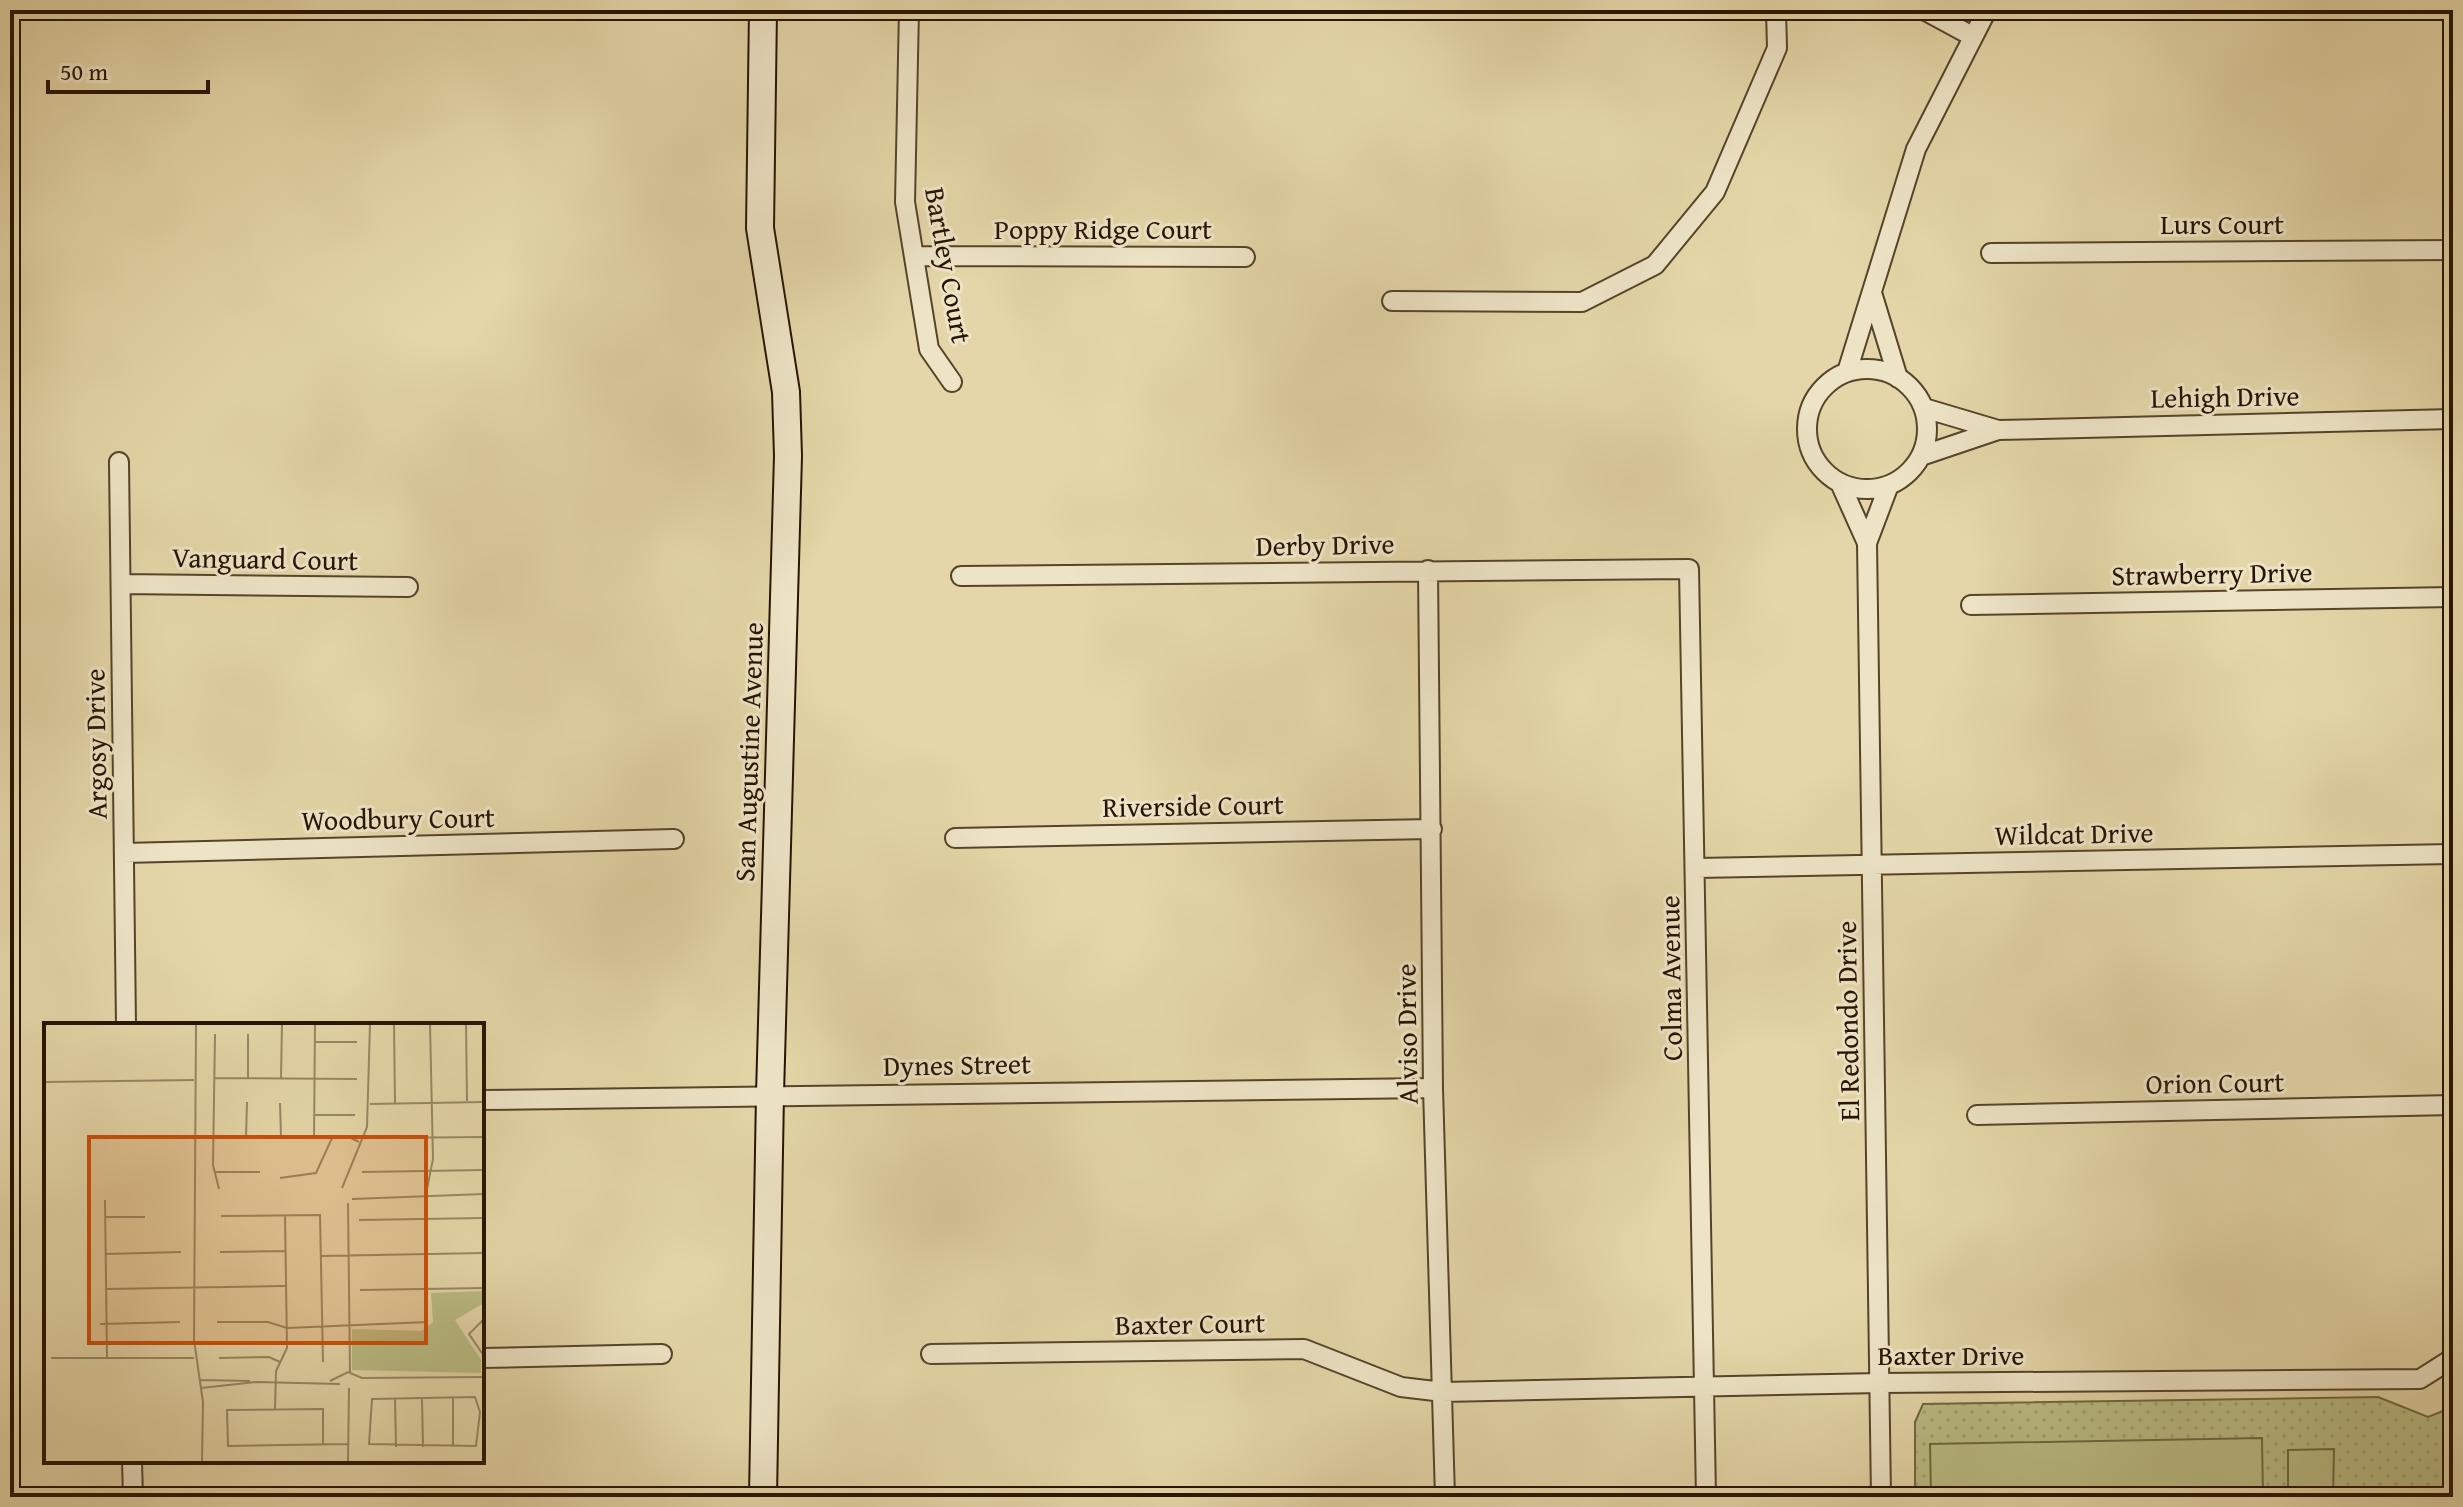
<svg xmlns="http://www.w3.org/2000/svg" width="2463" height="1507" font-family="'Gentium Book Plus',serif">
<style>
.grass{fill:url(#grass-dots);stroke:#706842;stroke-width:2}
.garden{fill:#babc84;stroke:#706842;stroke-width:2}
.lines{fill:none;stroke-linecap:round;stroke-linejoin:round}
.street-casing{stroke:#56442a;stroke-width:22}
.secondary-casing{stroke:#271400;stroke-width:30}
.street{stroke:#ede4c6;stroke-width:18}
.secondary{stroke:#ede4c6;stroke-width:26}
.labels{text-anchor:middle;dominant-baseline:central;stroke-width:6;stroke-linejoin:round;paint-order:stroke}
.street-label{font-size:28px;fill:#271400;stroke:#ede4c6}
.inset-road{fill:none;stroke:#988865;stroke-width:2}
.view{fill:#cb4f0a;fill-opacity:0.15;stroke:#cb4f0a;stroke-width:4}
.inset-edge{fill:none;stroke:#271400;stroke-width:4}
</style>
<defs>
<pattern id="grass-dots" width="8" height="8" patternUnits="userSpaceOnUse" patternTransform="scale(2)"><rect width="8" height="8" fill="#babc84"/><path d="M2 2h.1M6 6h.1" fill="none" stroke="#a0a170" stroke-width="1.8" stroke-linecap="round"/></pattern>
</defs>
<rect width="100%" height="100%" fill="#e4d6a8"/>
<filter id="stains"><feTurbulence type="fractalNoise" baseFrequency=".0025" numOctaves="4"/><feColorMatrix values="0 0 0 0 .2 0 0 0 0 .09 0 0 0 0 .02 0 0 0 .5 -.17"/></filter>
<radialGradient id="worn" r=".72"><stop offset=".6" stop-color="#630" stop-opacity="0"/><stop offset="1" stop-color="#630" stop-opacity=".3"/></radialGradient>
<path class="grass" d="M 2378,1397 L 2428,1417 L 2453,1407 L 2453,1497 L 1915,1497 L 1915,1422 L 1923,1404 Z"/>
<path class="garden" d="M 2262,1438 L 2263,1497 L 1931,1497 L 1930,1444 Z
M 2334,1449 L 2333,1497 L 2288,1497 L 2288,1450 Z"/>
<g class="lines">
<g class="street-casing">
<path id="street" d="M 909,10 L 905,202 L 929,349 L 952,382
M 1924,10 L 1972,36
M 1991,253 L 2453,250
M 914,256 L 1245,257
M 1873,296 L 1898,378
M 1392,301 L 1582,302 L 1655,265 L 1715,192 L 1777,48 L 1776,10
M1807 429a60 60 0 1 1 120 0a60 60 0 1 1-120 0Z
M 1847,372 L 1916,149 L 1987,10
M 1924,408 L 1998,430
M 1921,456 L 1998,430 L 2453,419
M 119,462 L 126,1025
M 1840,483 L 1867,543 L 1881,1497
M 1867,543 L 1889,485
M 1428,570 L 1433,1088 L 1445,1497
M 961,576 L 1689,569 L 1706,1497
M 121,584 L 408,587
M 1971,605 L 2453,597
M 955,838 L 1432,829
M 124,853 L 674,839
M 1696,868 L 2453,854
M 482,1100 L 1433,1088
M 1977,1115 L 2453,1105
M 931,1354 L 1304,1349 L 1401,1387 L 1443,1392 L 1881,1383 L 2420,1379 L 2453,1358
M 482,1358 L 662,1354
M 132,1461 L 133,1497"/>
</g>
<g class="secondary-casing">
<path id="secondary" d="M 763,10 L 760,228 L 786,392 L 788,456 L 770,1094 L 763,1497"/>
</g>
<use href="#street" class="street"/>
<use href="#secondary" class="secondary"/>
</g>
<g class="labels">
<g class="street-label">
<text x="2222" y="223">Lurs Court</text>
<text x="1103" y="228">Poppy Ridge Court</text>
<text transform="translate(949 265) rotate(80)">Bartley Court</text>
<text transform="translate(2225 396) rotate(-1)">Lehigh Drive</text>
<text transform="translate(1325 544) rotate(-1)">Derby Drive</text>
<text transform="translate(265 558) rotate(1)">Vanguard Court</text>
<text transform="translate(2212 573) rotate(-1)">Strawberry Drive</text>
<text transform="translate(95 744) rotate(-91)">Argosy Drive</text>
<text transform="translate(748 752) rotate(-88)">San Augustine Avenue</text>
<text transform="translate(1193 805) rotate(-1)">Riverside Court</text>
<text transform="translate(398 818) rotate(-1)">Woodbury Court</text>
<text transform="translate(2074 833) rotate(-1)">Wildcat Drive</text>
<text transform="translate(1670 978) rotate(-91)">Colma Avenue</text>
<text transform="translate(1847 1021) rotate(-91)">El Redondo Drive</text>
<text transform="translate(1406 1034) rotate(-91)">Alviso Drive</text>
<text transform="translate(957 1064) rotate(-1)">Dynes Street</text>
<text transform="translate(2215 1082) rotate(-1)">Orion Court</text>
<text transform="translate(1190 1323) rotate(-1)">Baxter Court</text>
<text x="1951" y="1354">Baxter Drive</text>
</g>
</g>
<g transform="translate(44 1023)">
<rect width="440" height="440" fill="#e4d6a8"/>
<path d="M 440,268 L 440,280 L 411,297 L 437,337 L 437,350 L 308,347 L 308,306 L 378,308 L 389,299 L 387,270 Z" fill="#babc84"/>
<path d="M 355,311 L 355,334 L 310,335 L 309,312 Z" fill="#babc84"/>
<path class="inset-road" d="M 152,1 L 150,317 L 159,379 L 158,439M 350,1 L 351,80M 422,1 L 423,78M 171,11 L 169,142 L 175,166M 271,19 L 313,19M 171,55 L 313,56M 204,55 L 204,11M 237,55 L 238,1M 0,59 L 150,57M 236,80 L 237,114M 326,81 L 440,79M 271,92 L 311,92M 150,113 L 305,114 L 315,119M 202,114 L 203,79M 270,114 L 271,1M 334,115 L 440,114M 170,149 L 216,149M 318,149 L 440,147M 236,155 L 272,150 L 288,115M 298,165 L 323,104 L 326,1M 308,176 L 440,171M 61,177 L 63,335M 304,180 L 306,350M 177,193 L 276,192 L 279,339M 62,194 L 101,194M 315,197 L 440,195M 176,229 L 241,228M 62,231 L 137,229M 277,233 L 440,230M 63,266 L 241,263M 316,267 L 440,265M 440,296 L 425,311 L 440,333M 173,299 L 224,299 L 243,305 L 383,299 L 382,171 L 389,136 L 386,1M 56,301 L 136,299M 7,335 L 150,335M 175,335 L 225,334 L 236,339M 156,357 L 206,358M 286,358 L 304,349 L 318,355 L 440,354M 157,365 L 212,359 L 296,361M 409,374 L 409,424M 431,374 L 436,389 L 432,423 L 325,421 L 328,376 ZM 351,375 L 352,424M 378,375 L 379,424M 231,386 L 232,348 L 243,325 L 241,192M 279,422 L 279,386 L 183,387 L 184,423 L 304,421M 304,439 L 305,365"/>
<path class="view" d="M 45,114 L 382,114 L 382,320 L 45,320 Z"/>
<rect width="440" height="440" class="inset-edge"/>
</g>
<rect width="2463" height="1507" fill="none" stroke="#e4d6a8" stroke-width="40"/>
<rect x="12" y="12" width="2439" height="1483" fill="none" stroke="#271400" stroke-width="4"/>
<rect x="20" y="20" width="2423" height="1467" fill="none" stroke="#271400" stroke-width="2"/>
<path d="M48 80v12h160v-12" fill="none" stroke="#271400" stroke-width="4"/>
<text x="60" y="80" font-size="24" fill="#271400" stroke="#ede4c6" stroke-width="6" paint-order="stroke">50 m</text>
<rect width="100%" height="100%" filter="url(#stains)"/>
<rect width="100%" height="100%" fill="url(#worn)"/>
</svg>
